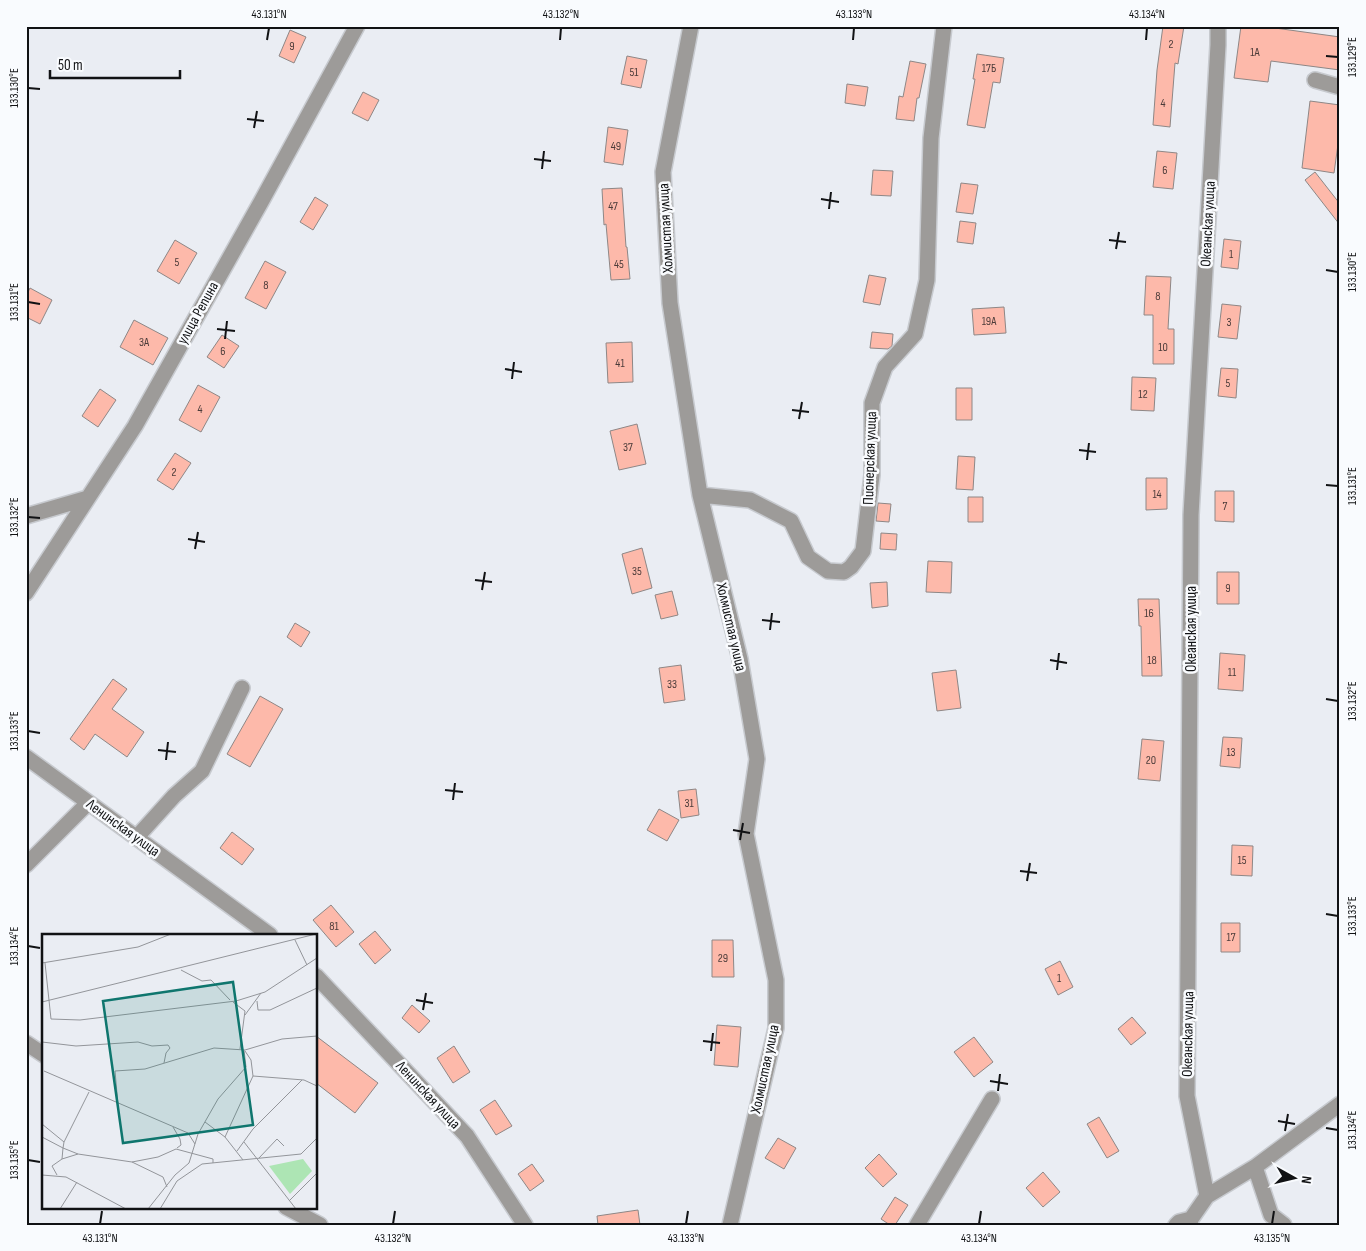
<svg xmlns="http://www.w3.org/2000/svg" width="1366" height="1251" font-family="'Sofia Sans Condensed',sans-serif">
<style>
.building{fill:#fdb9aa;stroke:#8e8786}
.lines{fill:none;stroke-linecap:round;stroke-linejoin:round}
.minor-casing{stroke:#c7cacf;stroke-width:18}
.minor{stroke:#9d9b99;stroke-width:15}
.ticks{fill:none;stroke:#111214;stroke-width:2}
.labels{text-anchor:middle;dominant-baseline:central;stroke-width:5;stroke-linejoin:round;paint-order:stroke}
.number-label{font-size:12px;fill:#4c3c3a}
.street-label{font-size:15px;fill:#111214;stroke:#f9fbfe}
.inset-road{fill:none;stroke:#93959a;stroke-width:1}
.view{fill:#0f766e;fill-opacity:0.15;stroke:#0f766e;stroke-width:2.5}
.inset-edge{fill:none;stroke:#111214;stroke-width:2.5}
.neatline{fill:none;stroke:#111214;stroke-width:2}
.ticks-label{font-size:12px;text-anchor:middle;fill:#111214}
</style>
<rect width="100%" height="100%" fill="#eaedf3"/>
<path class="building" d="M 1163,26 L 1184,26 L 1178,64 L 1175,63 L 1170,127 L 1153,125 L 1157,70 Z
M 1241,26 L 1275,26 L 1275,28 L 1340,37 L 1340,70 L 1271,61 L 1268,82 L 1234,78 Z
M 290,30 L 306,37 L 294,63 L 279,56 Z
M 977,54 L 1004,58 L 1000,83 L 993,82 L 985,128 L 967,125 L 975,79 L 973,79 Z
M 627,56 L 647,60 L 641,88 L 621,84 Z
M 910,61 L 926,64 L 919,98 L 917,98 L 914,121 L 896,119 L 899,96 L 903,97 Z
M 847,84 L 868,87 L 865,106 L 845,103 Z
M 363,92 L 379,100 L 368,121 L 352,113 Z
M 1310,101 L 1340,105 L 1340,130 L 1334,173 L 1302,168 Z
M 608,127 L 628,130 L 623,165 L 604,162 Z
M 1157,151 L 1177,153 L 1173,189 L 1153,187 Z
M 873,170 L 893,171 L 891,196 L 871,195 Z
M 1315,172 L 1340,204 L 1340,225 L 1305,180 Z
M 961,183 L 978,185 L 973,214 L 956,212 Z
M 622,188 L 626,247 L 627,247 L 630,279 L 611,280 L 606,224 L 604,225 L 602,189 Z
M 315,197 L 328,205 L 313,230 L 300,222 Z
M 960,221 L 976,223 L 973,244 L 957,242 Z
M 1224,239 L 1241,241 L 1238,269 L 1221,267 Z
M 175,240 L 197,253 L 179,284 L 157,271 Z
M 265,261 L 286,272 L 266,309 L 245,298 Z
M 869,275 L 886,278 L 880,305 L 863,302 Z
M 1146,276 L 1171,277 L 1168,329 L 1174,329 L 1174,364 L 1153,364 L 1153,315 L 1144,315 Z
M 30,288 L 52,300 L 40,324 L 26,317 L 26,296 Z
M 1222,304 L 1241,306 L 1237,339 L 1218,337 Z
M 1004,307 L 1006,333 L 974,335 L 972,309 Z
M 134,320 L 168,338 L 153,365 L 120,347 Z
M 872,332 L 893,334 L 892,346 L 888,349 L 870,348 Z
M 222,335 L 239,346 L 224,368 L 207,357 Z
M 632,342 L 633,382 L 608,383 L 606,343 Z
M 1221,368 L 1238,369 L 1236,398 L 1218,396 Z
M 1132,377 L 1156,378 L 1154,411 L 1131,410 Z
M 198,385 L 220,397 L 201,432 L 179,420 Z
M 956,388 L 972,388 L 972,420 L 956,420 Z
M 100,389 L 116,400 L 98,427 L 82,416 Z
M 637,424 L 646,464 L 619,470 L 610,431 Z
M 175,453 L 191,463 L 173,490 L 157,480 Z
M 958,456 L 975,457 L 973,490 L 956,489 Z
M 1146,478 L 1167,478 L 1167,509 L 1146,510 Z
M 1215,491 L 1234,491 L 1234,522 L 1215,521 Z
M 968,497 L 983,497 L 983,522 L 968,522 Z
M 878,503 L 891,504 L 889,522 L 876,521 Z
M 881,533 L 897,534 L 896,550 L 880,549 Z
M 642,548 L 652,588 L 632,594 L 622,554 Z
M 928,561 L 952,562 L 951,593 L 926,592 Z
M 1217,572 L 1239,572 L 1239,604 L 1217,604 Z
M 887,582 L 888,606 L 872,608 L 870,583 Z
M 672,591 L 678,615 L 661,619 L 655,595 Z
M 1138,599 L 1159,599 L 1162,676 L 1142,676 L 1141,626 L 1139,626 Z
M 295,623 L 310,632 L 301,647 L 287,637 Z
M 1220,653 L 1245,655 L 1243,691 L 1218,689 Z
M 681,665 L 685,700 L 664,703 L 659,668 Z
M 956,670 L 961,708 L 937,711 L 932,673 Z
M 113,679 L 127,689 L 112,709 L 144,732 L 127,757 L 95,734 L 84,750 L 70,739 Z
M 260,696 L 283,709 L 250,767 L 227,754 Z
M 1223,737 L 1242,738 L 1240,768 L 1220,766 Z
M 1142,739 L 1164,741 L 1160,781 L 1138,779 Z
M 696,789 L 699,815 L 681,818 L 678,791 Z
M 659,809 L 679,820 L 667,841 L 647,830 Z
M 232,832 L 254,849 L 242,865 L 220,848 Z
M 1232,845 L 1253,846 L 1252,876 L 1231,875 Z
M 331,905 L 354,932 L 336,947 L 313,920 Z
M 1221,923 L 1240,923 L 1240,952 L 1221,952 Z
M 375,931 L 391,950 L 375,964 L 359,944 Z
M 712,940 L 733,940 L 734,977 L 712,977 Z
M 1060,961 L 1073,987 L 1058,995 L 1045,969 Z
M 412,1005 L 430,1021 L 419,1033 L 402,1018 Z
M 1132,1017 L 1146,1033 L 1131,1045 L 1118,1029 Z
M 717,1025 L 741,1027 L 738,1067 L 714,1065 Z
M 316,1036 L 378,1083 L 355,1113 L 316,1083 Z
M 974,1037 L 993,1062 L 974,1077 L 954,1052 Z
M 454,1046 L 470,1072 L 453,1083 L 437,1058 Z
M 495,1100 L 512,1126 L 496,1135 L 480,1110 Z
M 1099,1117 L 1119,1151 L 1107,1158 L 1087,1124 Z
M 778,1138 L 796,1148 L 784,1169 L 765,1158 Z
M 879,1154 L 897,1174 L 883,1187 L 865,1168 Z
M 532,1164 L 544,1181 L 530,1191 L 518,1174 Z
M 1043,1172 L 1060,1192 L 1043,1207 L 1026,1188 Z
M 895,1197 L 908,1205 L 895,1225 L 890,1225 L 881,1219 Z
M 638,1210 L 640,1225 L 598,1225 L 597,1216 Z"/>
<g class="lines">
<g class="minor-casing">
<path id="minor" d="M 691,26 L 663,172 L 670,303 L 700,495 L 740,659 L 757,759 L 746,834 L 776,980 L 776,1028 L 730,1225
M 1315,80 L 1340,87
M 700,495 L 750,500 L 791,521 L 808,557 L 828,571 L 844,572 L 851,567 L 863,551 L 872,475 L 872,403 L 885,367 L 915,334 L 927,280 L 931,138 L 944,26
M 26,516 L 88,498
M 26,593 L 135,426 L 261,202 L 357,26
M 26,757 L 270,935
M 136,838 L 174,796 L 202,771 L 242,688
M 26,865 L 88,803
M 316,976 L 467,1136 L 525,1225
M 26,1043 L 44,1055
M 1255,1167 L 1271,1215 L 1284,1225
M 1207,1196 L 1255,1167 L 1340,1104
M 286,1207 L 320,1225
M 917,1225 L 992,1099
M 1176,1225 L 1179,1222 L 1191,1219
M 1190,1225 L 1191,1219 L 1207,1196 L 1187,1096 L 1191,515 L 1218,45 L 1218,26"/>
</g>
<use href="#minor" class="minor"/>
</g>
<path class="ticks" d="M 267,40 L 269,28M 560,40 L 561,28M 853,40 L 854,28M 1146,40 L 1147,28M 1326,56 L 1338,57M 28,88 L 40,89M 247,119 L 264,121M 254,128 L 257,111M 534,159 L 551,161M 542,169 L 544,151M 821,199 L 839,202M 829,209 L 831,192M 1109,240 L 1126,242M 1116,249 L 1119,232M 1326,270 L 1338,272M 28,302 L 40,304M 217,329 L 235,331M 225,339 L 227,321M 505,369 L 522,372M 512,379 L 514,362M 792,410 L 809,412M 799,419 L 802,402M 1079,450 L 1096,452M 1087,460 L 1089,443M 1326,485 L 1338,486M 28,517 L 40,518M 188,539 L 205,542M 195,549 L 198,532M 475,580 L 492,582M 482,590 L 485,572M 762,620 L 780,622M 770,630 L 772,613M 1050,660 L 1067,663M 1057,670 L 1059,653M 1326,699 L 1338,701M 28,731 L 40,733M 158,750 L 176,752M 166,760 L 168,742M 445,790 L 463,792M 453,800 L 455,783M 733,830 L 750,833M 740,840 L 743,823M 1020,871 L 1037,873M 1027,881 L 1030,863M 1326,914 L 1338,916M 28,946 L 40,948M 416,1000 L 433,1003M 423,1010 L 426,993M 703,1041 L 720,1043M 711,1051 L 713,1033M 990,1081 L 1008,1084M 998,1091 L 1000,1074M 1278,1121 L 1295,1124M 1326,1128 L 1338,1130M 1285,1131 L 1288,1114M 28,1160 L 40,1162M 100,1224 L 102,1211M 393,1224 L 395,1211M 686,1224 L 688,1211M 979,1224 L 981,1211M 1272,1224 L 1274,1211"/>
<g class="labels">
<g class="number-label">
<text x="1171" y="44">2</text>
<text x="292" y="46">9</text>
<text x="1255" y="52">1А</text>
<text x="989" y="68">17Б</text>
<text x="634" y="72">51</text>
<text x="1163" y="103">4</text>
<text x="616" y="146">49</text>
<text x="1165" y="170">6</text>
<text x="613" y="206">47</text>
<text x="1231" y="254">1</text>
<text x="177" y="262">5</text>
<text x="619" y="264">45</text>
<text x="266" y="285">8</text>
<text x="1158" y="296">8</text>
<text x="989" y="321">19А</text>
<text x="1229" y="322">3</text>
<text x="144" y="342">3А</text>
<text x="1163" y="347">10</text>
<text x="223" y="351">6</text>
<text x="620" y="363">41</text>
<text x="1228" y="383">5</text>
<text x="1143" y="394">12</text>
<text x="200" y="409">4</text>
<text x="628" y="447">37</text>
<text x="174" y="472">2</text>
<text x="1157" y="494">14</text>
<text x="1225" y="506">7</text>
<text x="637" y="571">35</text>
<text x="1228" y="588">9</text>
<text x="1149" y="613">16</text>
<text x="1152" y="660">18</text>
<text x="1232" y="672">11</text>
<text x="672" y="684">33</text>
<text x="1231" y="752">13</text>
<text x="1151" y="760">20</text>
<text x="689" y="803">31</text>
<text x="1242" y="860">15</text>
<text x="334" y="926">81</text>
<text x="1231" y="937">17</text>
<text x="723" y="958">29</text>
<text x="1059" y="978">1</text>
</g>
<g class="street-label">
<text transform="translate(1208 224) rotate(-87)">Океанская улица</text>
<text transform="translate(666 228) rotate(-93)">Холмистая улица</text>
<text transform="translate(198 313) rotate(-61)">улица Репина</text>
<text transform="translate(870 458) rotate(-88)">Пионерская улица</text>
<text transform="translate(731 627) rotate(77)">Холмистая улица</text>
<text transform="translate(1191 629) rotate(-90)">Океанская улица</text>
<text transform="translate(123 828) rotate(36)">Ленинская улица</text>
<text transform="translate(1188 1034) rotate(-89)">Океанская улица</text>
<text transform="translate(765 1069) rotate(-78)">Холмистая улица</text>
<text transform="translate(428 1095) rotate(47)">Ленинская улица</text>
</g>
</g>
<g transform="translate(42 934)">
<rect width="275" height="275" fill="#eaedf3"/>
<path d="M 261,225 L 270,237 L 248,260 L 227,232 Z" fill="#ade5b4"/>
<path class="inset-road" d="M 253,6 L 265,31M 0,29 L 96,13 L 129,0M 3,29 L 9,85 L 38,86 L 194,67 L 223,58 L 275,24M 139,36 L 160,47 L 169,46 L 188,66M 215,67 L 216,76 L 228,76 L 275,54M 0,68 L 274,0M 191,68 L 203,77 L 198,115M 203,81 L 219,59M 0,108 L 34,112 L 96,108 L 110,112 L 126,111 L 128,114 L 124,119 L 122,129M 2,137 L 146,199 L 153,210M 211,142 L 262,146 L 275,152M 76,171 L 73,137 L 103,135 L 172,114 L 203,116 L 240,105 L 275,102M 163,188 L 183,203 L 201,226M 0,190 L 22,208 L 21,214 L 36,220 L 20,225M 131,193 L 138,205 L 139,211 L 135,214M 0,203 L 21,214 L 20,225 L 10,232 L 15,241M 183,203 L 211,142 L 209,126 L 203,117M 22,208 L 47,158M 202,208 L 254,275M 195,217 L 211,195 L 260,146M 36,220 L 90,228 L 116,223 L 134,215 L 171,225 L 171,229M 217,224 L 235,205 L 242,212M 90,228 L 121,243 L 125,253M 0,241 L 24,243 L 84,275M 247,267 L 275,239M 18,275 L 35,248M 106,275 L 133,241 L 147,229 L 156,200 L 176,165 L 204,133 L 202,116M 118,275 L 135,247 L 160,230 L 259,220 L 275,204"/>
<path class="view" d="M 191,48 L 211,191 L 81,209 L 61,67 Z"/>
<rect width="275" height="275" class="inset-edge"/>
</g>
<rect width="1366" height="1251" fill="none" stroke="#f9fbfe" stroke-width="55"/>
<g transform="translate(1294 1178) rotate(98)" stroke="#f9fbfe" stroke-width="4" paint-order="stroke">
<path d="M0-4L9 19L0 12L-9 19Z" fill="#111214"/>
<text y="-8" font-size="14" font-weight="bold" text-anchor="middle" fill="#111214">N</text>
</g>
<path d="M50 70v8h130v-8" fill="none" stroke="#111214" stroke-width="2.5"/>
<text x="58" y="70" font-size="15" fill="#111214" stroke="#f9fbfe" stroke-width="4" paint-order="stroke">50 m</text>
<rect x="28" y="28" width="1310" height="1196" class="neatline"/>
<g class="ticks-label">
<text x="269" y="18">43.131°N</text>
<text x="561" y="18">43.132°N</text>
<text x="854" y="18">43.133°N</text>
<text x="1147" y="18">43.134°N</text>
<text transform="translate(1352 57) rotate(-90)" y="4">133.129°E</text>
<text transform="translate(14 88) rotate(-90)" y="4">133.130°E</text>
<text transform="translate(1352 272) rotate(-90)" y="4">133.130°E</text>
<text transform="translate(14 302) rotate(-90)" y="4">133.131°E</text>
<text transform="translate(1352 486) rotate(-90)" y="4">133.131°E</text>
<text transform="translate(14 517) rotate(-90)" y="4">133.132°E</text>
<text transform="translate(1352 701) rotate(-90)" y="4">133.132°E</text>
<text transform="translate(14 731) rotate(-90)" y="4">133.133°E</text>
<text transform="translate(1352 916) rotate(-90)" y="4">133.133°E</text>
<text transform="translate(14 946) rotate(-90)" y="4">133.134°E</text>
<text transform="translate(1352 1130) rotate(-90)" y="4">133.134°E</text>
<text transform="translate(14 1160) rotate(-90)" y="4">133.135°E</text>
<text x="100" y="1242">43.131°N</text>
<text x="393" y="1242">43.132°N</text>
<text x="686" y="1242">43.133°N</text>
<text x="979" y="1242">43.134°N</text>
<text x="1272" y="1242">43.135°N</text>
</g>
</svg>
